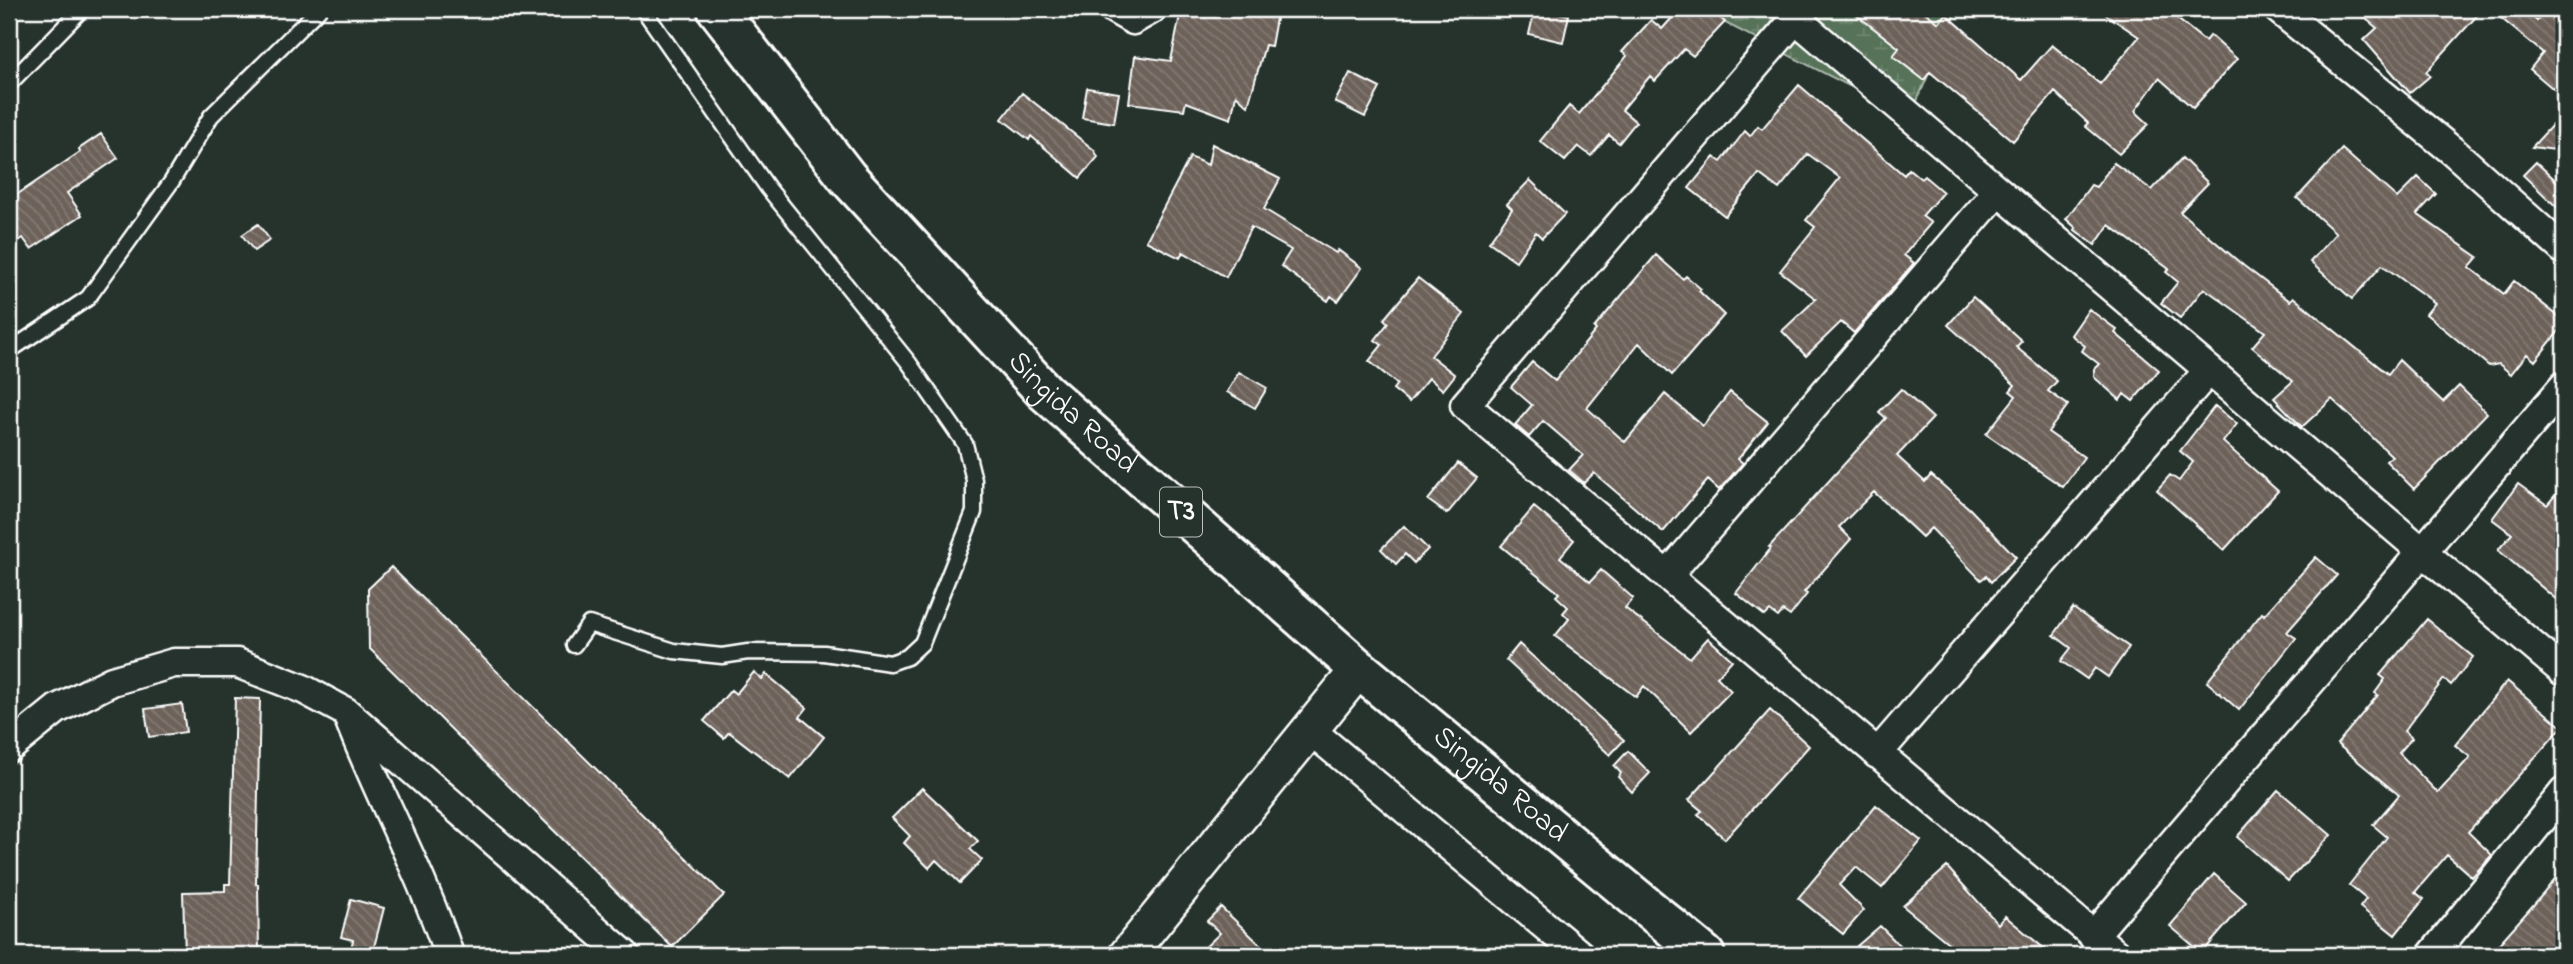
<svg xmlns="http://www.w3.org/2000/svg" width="2573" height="964" font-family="'Indie Flower',sans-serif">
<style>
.wetland{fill:url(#wetland-marsh);stroke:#abb8ac;stroke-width:2}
.building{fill:url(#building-back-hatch);stroke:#fff;stroke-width:2}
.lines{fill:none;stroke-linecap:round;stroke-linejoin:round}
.service-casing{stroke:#fff;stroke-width:19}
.minor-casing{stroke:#fff;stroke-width:33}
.tertiary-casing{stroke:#fff;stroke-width:40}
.trunk-casing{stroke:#fff;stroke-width:44}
.service{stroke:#26332d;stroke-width:14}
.minor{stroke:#26332d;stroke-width:28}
.tertiary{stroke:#26332d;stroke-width:35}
.trunk{stroke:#26332d;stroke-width:38}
.labels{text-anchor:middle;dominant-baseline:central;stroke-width:6;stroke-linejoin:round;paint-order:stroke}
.shield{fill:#26332d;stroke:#bec2c0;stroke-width:2}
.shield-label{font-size:28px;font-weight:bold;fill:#fff}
.street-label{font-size:30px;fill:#fff;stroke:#26332d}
</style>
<defs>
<pattern id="wetland-marsh" width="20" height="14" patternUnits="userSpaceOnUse" patternTransform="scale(1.75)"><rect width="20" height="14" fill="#577258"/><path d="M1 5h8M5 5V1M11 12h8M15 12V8" fill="none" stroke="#708771"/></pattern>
<pattern id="building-back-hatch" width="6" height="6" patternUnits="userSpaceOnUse" patternTransform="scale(1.75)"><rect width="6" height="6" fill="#6d625a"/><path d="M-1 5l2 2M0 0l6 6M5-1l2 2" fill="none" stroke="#837a73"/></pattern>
</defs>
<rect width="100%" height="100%" fill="#26332d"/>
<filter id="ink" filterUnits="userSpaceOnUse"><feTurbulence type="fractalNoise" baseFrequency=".0143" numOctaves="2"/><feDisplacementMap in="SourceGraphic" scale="14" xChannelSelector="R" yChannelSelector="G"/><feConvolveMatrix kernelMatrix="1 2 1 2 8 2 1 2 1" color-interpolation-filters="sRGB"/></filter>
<g filter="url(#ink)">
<path class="wetland" d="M 1698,9 L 1957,9 L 1910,117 Z"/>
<path class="building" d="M 1185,9 L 1253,9 L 1277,13 L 1271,46 L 1265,45 L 1248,106 L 1236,95 L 1231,119 L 1186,102 L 1184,110 L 1129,103 L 1135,56 L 1171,61 L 1180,15 L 1184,15 Z
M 1535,9 L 1569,15 L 1563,42 L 1529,34 Z
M 1680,9 L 1710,9 L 1725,22 L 1693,56 L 1684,49 L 1655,81 L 1650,76 L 1622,110 L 1636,122 L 1619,143 L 1609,135 L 1591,156 L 1578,146 L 1565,161 L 1540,141 L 1569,106 L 1579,114 L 1627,56 L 1622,52 L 1651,20 L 1662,29 Z
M 1849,9 L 1921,9 L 1939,23 L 1946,14 L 2021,80 L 2052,45 L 2100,84 L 2139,37 L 2098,9 L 2165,9 L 2205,41 L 2210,35 L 2237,59 L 2193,108 L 2159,78 L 2135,111 L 2149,124 L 2119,154 L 2085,126 L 2088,123 L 2055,92 L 2013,141 L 1930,72 L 1924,80 L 1893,56 L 1899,48 Z
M 2354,9 L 2483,9 L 2426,72 L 2430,76 L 2410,93 L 2364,40 L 2377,28 Z
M 2490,9 L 2522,9 L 2537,21 L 2546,9 L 2564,9 L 2564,98 L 2530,69 L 2543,53 Z
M 1350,73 L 1380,88 L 1365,117 L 1335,102 Z
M 1799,85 L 1904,175 L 1909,169 L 1921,179 L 1924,176 L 1943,192 L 1922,216 L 1931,223 L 1904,255 L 1914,263 L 1854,333 L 1841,322 L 1806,356 L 1782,331 L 1816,299 L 1780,271 L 1815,227 L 1806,220 L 1840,178 L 1808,154 L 1779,189 L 1759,174 L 1725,216 L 1689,188 L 1714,157 L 1721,162 L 1745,131 L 1750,136 L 1758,126 L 1762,129 Z
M 1087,88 L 1119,93 L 1114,123 L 1082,118 Z
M 1022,93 L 1094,150 L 1098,157 L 1080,178 L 1031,136 L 1029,140 L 1002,119 Z
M 2564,112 L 2564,151 L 2532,147 Z
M 101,134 L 118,158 L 67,193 L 82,215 L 31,249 L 23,238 L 9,247 L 9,200 L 80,152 L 79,149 Z
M 1212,144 L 1280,179 L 1264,209 L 1336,253 L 1338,250 L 1362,268 L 1338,301 L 1331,296 L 1328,301 L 1281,266 L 1291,250 L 1251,227 L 1226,277 L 1183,252 L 1180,258 L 1146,241 L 1190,157 L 1208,165 Z
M 2342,149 L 2397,198 L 2418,177 L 2436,194 L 2417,214 L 2478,257 L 2469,267 L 2504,294 L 2514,281 L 2564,321 L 2564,325 L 2535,361 L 2527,354 L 2511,374 L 2499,364 L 2489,366 L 2426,314 L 2435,303 L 2382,265 L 2352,299 L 2310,262 L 2336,233 L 2297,198 Z
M 2182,158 L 2208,183 L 2180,212 L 2244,266 L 2290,301 L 2293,297 L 2388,374 L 2399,360 L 2443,402 L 2459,386 L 2487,413 L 2414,489 L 2386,461 L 2392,456 L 2332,399 L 2302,427 L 2274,398 L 2293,381 L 2252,347 L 2265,332 L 2204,288 L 2180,318 L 2161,303 L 2178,282 L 2166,272 L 2169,269 L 2109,225 L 2095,245 L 2075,230 L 2076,228 L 2066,219 L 2091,185 L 2096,187 L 2114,163 L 2152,190 Z
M 2536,162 L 2564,188 L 2564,214 L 2523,175 Z
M 1530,180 L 1565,214 L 1542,238 L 1536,232 L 1516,261 L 1489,242 L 1512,209 L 1507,204 Z
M 258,224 L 270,240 L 254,251 L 242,235 Z
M 1656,255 L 1683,279 L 1686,276 L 1701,289 L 1699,291 L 1724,315 L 1672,375 L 1639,343 L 1587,408 L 1625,442 L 1665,394 L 1703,426 L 1730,392 L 1768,422 L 1738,459 L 1743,463 L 1719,490 L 1708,480 L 1663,532 L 1594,473 L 1584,483 L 1569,470 L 1583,455 L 1543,421 L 1529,437 L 1515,425 L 1532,405 L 1511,387 L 1532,362 L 1555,381 L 1596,330 L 1594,328 Z
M 1418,278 L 1464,314 L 1431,356 L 1455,375 L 1443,390 L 1429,378 L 1409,402 L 1393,389 L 1397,384 L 1369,361 L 1382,345 L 1375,340 L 1388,323 L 1384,319 Z
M 1973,297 L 2022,341 L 2016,347 L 2057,381 L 2048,391 L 2068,405 L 2048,432 L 2084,457 L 2063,487 L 1986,434 L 2016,396 L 2010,391 L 2015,385 L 1948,325 Z
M 2089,309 L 2117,330 L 2115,333 L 2159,370 L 2133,401 L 2124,394 L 2120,400 L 2094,377 L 2094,369 L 2099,364 L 2082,351 L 2085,346 L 2071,335 Z
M 1239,372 L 1267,388 L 1255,408 L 1227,392 Z
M 1901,389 L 1933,418 L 1897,456 L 1925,482 L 1931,475 L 1970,509 L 2016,557 L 1991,582 L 1986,576 L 1981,580 L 1931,528 L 1922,537 L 1874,492 L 1839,527 L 1851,539 L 1804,592 L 1807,594 L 1790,616 L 1783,611 L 1778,617 L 1770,611 L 1765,616 L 1736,593 L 1771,548 L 1769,547 L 1886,418 L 1879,412 Z
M 2215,406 L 2237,424 L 2223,442 L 2278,491 L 2224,550 L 2157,490 L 2170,475 L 2179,481 L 2193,462 L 2180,451 Z
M 1458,463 L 1477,478 L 1447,514 L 1428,500 Z
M 2518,484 L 2547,505 L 2564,485 L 2564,606 L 2498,550 L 2512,534 L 2492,519 Z
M 1534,507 L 1574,540 L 1560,557 L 1590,582 L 1601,570 L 1633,598 L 1625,608 L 1690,658 L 1708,638 L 1732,660 L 1717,677 L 1731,691 L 1691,732 L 1644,686 L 1636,697 L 1555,636 L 1569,619 L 1563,613 L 1568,607 L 1556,596 L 1559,593 L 1501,546 Z
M 1404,526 L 1428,549 L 1414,563 L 1405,554 L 1396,564 L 1381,549 Z
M 2316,557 L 2337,575 L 2287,632 L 2296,638 L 2239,710 L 2207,682 L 2262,613 L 2264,615 Z
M 391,567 L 724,895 L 672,947 L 369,648 L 368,589 Z
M 2073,608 L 2129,647 L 2108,677 L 2095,668 L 2087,679 L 2061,661 L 2071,648 L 2054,635 Z
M 2427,619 L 2473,657 L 2451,685 L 2444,679 L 2404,731 L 2412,738 L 2399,753 L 2438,793 L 2470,757 L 2455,745 L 2507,681 L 2562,727 L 2468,832 L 2492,855 L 2472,877 L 2447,855 L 2415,892 L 2424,899 L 2395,935 L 2360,907 L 2366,899 L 2349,885 L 2387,837 L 2373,825 L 2399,795 L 2337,744 L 2378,695 L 2375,693 L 2385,679 L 2380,675 Z
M 1519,644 L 1624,740 L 1610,755 L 1506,660 Z
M 754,672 L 762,679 L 766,674 L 807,708 L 800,717 L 824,737 L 790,779 L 729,732 L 724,738 L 704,721 L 731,690 L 736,694 Z
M 235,698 L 260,699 L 256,884 L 258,884 L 259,955 L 185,955 L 183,892 L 225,891 L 225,884 L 230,884 Z
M 182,704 L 186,732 L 149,737 L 145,709 Z
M 1770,710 L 1809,746 L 1725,839 L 1698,814 L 1702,811 L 1689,800 Z
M 1628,751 L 1650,773 L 1632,792 L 1618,777 L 1621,773 L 1614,766 Z
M 922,788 L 978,841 L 970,849 L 982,860 L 960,883 L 936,860 L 929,868 L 904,843 L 910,836 L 892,818 Z
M 2278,790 L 2331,835 L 2288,881 L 2237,837 Z
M 1876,805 L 1921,841 L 1882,888 L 1856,867 L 1839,885 L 1864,910 L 1843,934 L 1798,898 Z
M 1947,867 L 1998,924 L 2005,916 L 2052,955 L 1963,955 L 1903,906 Z
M 2564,867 L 2564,955 L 2489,955 L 2543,894 Z
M 2214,874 L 2246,902 L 2202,953 L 2170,926 Z
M 351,899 L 384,908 L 372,955 L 350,953 L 353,940 L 341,937 Z
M 1221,907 L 1271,955 L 1197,955 L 1220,933 L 1207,921 Z
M 1880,926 L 1909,955 L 1868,955 L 1857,946 Z"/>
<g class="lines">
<g class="service-casing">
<path id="service" d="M 9,84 L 82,9
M 9,351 L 88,298 L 172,181 L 211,116 L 319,9
M 574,645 L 589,624 L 674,651 L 722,656 L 748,652 L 824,653 L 890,663 L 907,657 L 922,643 L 974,512 L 974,480 L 965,444 L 909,363 L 768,188 L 643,9"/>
</g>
<g class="minor-casing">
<path id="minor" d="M 1114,9 L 1133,20 L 1152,9
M 1804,9 L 1465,405 L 2117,955
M 2278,9 L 2455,153 L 2564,250
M 1796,19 L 2564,672
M 1667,576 L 1998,191
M 348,716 C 379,797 422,873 449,955
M 1309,729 L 1580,955
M 9,748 L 57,709 L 112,681 L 174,663 L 237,663 L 303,689 L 346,712 L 625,955
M 1877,754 L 2209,370
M 2093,936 L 2564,386
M 2432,955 L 2564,792"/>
</g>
<g class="tertiary-casing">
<path id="tertiary" d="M 1127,955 L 1359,669"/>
</g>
<g class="trunk-casing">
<g id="trunk">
<path id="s1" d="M 717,9 L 847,177 L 1044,391 L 1359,669 L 1705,955"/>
</g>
</g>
<use href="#service" class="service"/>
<use href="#minor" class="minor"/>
<use href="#tertiary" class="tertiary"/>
<use href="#trunk" class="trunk"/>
</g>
</g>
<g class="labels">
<rect class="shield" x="1160" y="487.5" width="42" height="49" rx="5"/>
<g class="shield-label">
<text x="1181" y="512">T3</text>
</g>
<g class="street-label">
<text stroke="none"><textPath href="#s1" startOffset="539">Singida Road</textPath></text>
<text stroke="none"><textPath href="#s1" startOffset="1106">Singida Road</textPath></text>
</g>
</g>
<rect width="2573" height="964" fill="none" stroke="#26332d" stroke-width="35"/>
<rect x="18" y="18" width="2538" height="929" fill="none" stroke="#fff" stroke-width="2.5" filter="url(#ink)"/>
</svg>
